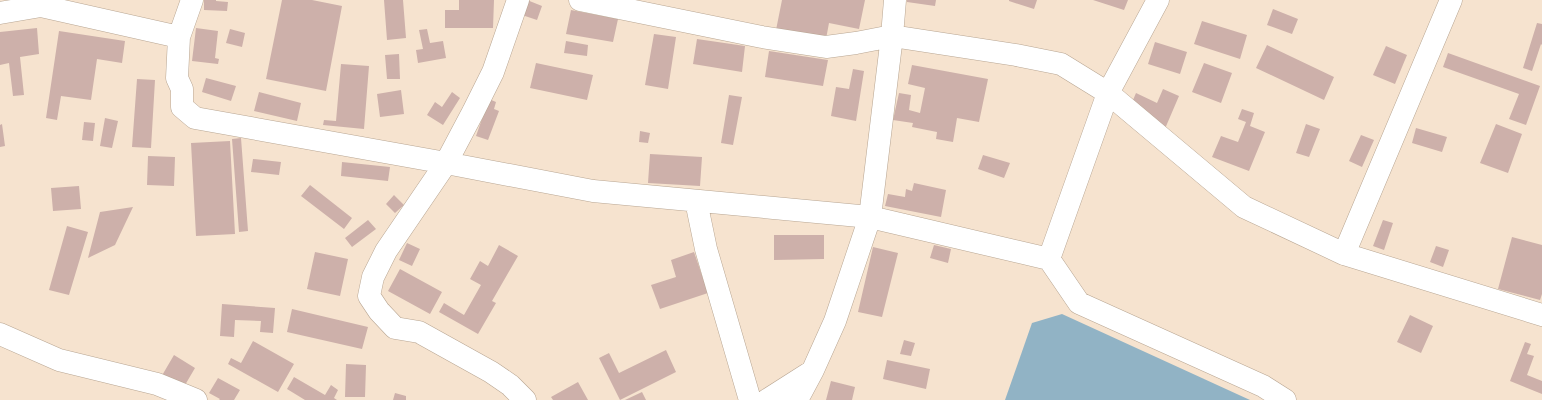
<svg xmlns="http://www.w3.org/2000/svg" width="1542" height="400" font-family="Roboto,sans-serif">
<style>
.water{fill:#91b3c5}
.building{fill:#cdb0aa}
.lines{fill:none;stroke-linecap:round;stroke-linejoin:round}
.street-casing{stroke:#b8a693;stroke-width:23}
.street{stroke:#fff;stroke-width:22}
</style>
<rect width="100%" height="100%" fill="#f6e3cf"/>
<path class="water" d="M 1062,314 L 1250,400 L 1005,400 L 1032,323 Z"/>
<path class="building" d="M 204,0 L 216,0 L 216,1 L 228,2 L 227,11 L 204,10 Z
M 282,0 L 312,0 L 342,6 L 326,91 L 266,79 Z
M 384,0 L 403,0 L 406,38 L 387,40 Z
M 459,0 L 494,0 L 493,28 L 445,28 L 445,10 L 459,10 Z
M 527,0 L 542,6 L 537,20 L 522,15 Z
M 782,0 L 865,0 L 859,29 L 829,23 L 826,39 L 776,30 Z
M 907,0 L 936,0 L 935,6 L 907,2 Z
M 1009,0 L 1037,0 L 1034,9 L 1009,1 Z
M 1093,0 L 1128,0 L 1124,10 Z
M 1273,9 L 1298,19 L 1292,34 L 1267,25 Z
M 571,10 L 618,19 L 613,42 L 566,34 Z
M 1202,21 L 1247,35 L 1240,59 L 1194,44 Z
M 1537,23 L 1542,24 L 1542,45 L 1541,44 L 1532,71 L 1523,68 Z
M 37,28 L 39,54 L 20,57 L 24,95 L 13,96 L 9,63 L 0,65 L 0,32 Z
M 196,28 L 218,31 L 215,58 L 219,59 L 218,64 L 192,61 Z
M 230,29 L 245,33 L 242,47 L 226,43 Z
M 427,29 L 430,43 L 443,41 L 446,58 L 418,63 L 416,50 L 423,49 L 419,30 Z
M 59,31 L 125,41 L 122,63 L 97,59 L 91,100 L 61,96 L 57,120 L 46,118 Z
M 654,34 L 676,37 L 668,89 L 645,85 Z
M 697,39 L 745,46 L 742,72 L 693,64 Z
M 566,41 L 588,45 L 587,56 L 564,53 Z
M 1155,42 L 1187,52 L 1180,74 L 1148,64 Z
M 1267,45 L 1334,77 L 1324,100 L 1256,68 Z
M 1386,46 L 1407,55 L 1395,84 L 1373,75 Z
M 769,51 L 828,60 L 823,86 L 765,77 Z
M 1448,53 L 1540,86 L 1526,125 L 1509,119 L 1519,94 L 1443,67 Z
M 399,54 L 400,79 L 387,79 L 385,55 Z
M 536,63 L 593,75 L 587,100 L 530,88 Z
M 1204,63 L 1232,73 L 1221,103 L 1192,92 Z
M 341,64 L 369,66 L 364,129 L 323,125 L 324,120 L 336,121 Z
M 912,65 L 988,79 L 979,122 L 957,118 L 953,142 L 936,139 L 937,132 L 912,127 L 913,123 L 893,120 L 899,93 L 911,95 L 909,110 L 920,113 L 925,88 L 908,84 Z
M 853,69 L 864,71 L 856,121 L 831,116 L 836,87 L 849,89 Z
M 206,78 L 236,86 L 231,101 L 202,92 Z
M 137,79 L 155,80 L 151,148 L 132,147 Z
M 1163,89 L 1179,96 L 1164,131 L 1127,114 L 1136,93 L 1157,103 Z
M 401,90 L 404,114 L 380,117 L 377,94 Z
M 259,92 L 301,103 L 297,121 L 254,111 Z
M 452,92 L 460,98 L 443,125 L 427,115 L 435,102 L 442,107 Z
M 729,95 L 742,97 L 733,145 L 721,143 Z
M 489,99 L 496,102 L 494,109 L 499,111 L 488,140 L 476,136 Z
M 1242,109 L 1254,113 L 1250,126 L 1265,132 L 1249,171 L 1212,157 L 1221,136 L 1238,142 L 1246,122 L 1238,119 Z
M 105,118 L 118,121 L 112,148 L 100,146 Z
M 84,122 L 95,123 L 93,141 L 82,140 Z
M 2,124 L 5,146 L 0,147 L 0,125 Z
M 1306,124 L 1320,129 L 1309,157 L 1296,153 Z
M 1496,124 L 1522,134 L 1508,173 L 1480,163 Z
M 1416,128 L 1447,137 L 1442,152 L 1412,143 Z
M 640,131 L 650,133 L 648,143 L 639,142 Z
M 1361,135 L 1374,140 L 1362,167 L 1349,161 Z
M 241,138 L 248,231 L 239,232 L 232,139 Z
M 230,141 L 235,234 L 196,236 L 191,143 Z
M 650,154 L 702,157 L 700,186 L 648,183 Z
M 983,155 L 1010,163 L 1004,178 L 978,169 Z
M 148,156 L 175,157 L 174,186 L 147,185 Z
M 253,159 L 281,162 L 279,175 L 251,172 Z
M 342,162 L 390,167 L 388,181 L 341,176 Z
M 914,183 L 946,190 L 941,217 L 885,206 L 888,194 L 905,197 L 906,189 L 912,191 Z
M 310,185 L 352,218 L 344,229 L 301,196 Z
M 79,186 L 81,209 L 53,211 L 51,188 Z
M 394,195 L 404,205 L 395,213 L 386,204 Z
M 133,207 L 115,245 L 88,258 L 100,212 Z
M 368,220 L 376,229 L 352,247 L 345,238 Z
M 1383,220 L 1393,223 L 1384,250 L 1373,246 Z
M 67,226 L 88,232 L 69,295 L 49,290 Z
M 774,235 L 824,235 L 824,259 L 774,260 Z
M 1512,237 L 1542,245 L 1542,294 L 1540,300 L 1498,289 Z
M 407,243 L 420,249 L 412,266 L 399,260 Z
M 499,245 L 518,256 L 492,301 L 496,303 L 478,334 L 439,312 L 444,303 L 464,315 L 481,285 L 470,279 L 480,261 L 488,266 Z
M 934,245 L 951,249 L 948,263 L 930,258 Z
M 1436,246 L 1449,250 L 1443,267 L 1430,262 Z
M 873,247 L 898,253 L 882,317 L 858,312 Z
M 315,252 L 348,259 L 340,296 L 307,289 Z
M 694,252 L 708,293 L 660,309 L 651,285 L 676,277 L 671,260 Z
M 400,269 L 442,292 L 430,314 L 388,291 Z
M 222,304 L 275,308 L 273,333 L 260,332 L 261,321 L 235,320 L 234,337 L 220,336 Z
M 292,309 L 368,327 L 362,349 L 287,332 Z
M 1410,315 L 1433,326 L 1421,353 L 1397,342 Z
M 904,340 L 915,343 L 911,356 L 900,354 Z
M 253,341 L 294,364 L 278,392 L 228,364 L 231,358 L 241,363 Z
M 1525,342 L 1531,344 L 1527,354 L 1534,356 L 1527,375 L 1542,381 L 1542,394 L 1510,381 Z
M 666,350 L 676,372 L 620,400 L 599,358 L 609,353 L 619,373 Z
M 174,355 L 195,368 L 178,397 L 157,384 Z
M 887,360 L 930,369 L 926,389 L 883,379 Z
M 346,364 L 366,365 L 365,397 L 345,397 Z
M 294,377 L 325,395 L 331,385 L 338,390 L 334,398 L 337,400 L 305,400 L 287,389 Z
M 218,378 L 240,390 L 234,400 L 219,400 L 220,399 L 209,393 Z
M 831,381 L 855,387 L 852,400 L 826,400 Z
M 578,382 L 588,400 L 553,400 L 551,397 Z
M 642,392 L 646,400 L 625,400 Z
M 395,393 L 406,396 L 406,400 L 393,400 Z"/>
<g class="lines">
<g class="street-casing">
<path id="street" d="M 192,0 L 179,37 L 177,78 L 182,89 L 182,107 L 195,118 L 446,163 L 593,191 L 870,217 L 1049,259 L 1079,303 L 1263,386 L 1285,400
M 518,0 L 493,72 L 473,112 L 446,163 L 386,251 L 373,277 L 369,296 L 379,311 L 395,328 L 419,332 L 491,372 L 510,385 L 525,400
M 580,0 L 762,37 L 826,47 L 856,43 L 892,36 L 1016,55 L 1061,64 L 1108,93 L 1244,207 L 1344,254 L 1542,315
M 0,13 L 41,6 L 179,37
M 696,201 L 706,249 L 750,400
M 1344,254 L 1451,0
M 1049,259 L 1108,93 L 1158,0
M 0,334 L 59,360 L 157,384 L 196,400
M 767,400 L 811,372
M 797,400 L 813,370 L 835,321 L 870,217 L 892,36 L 895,0"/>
</g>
<use href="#street" class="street"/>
</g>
</svg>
